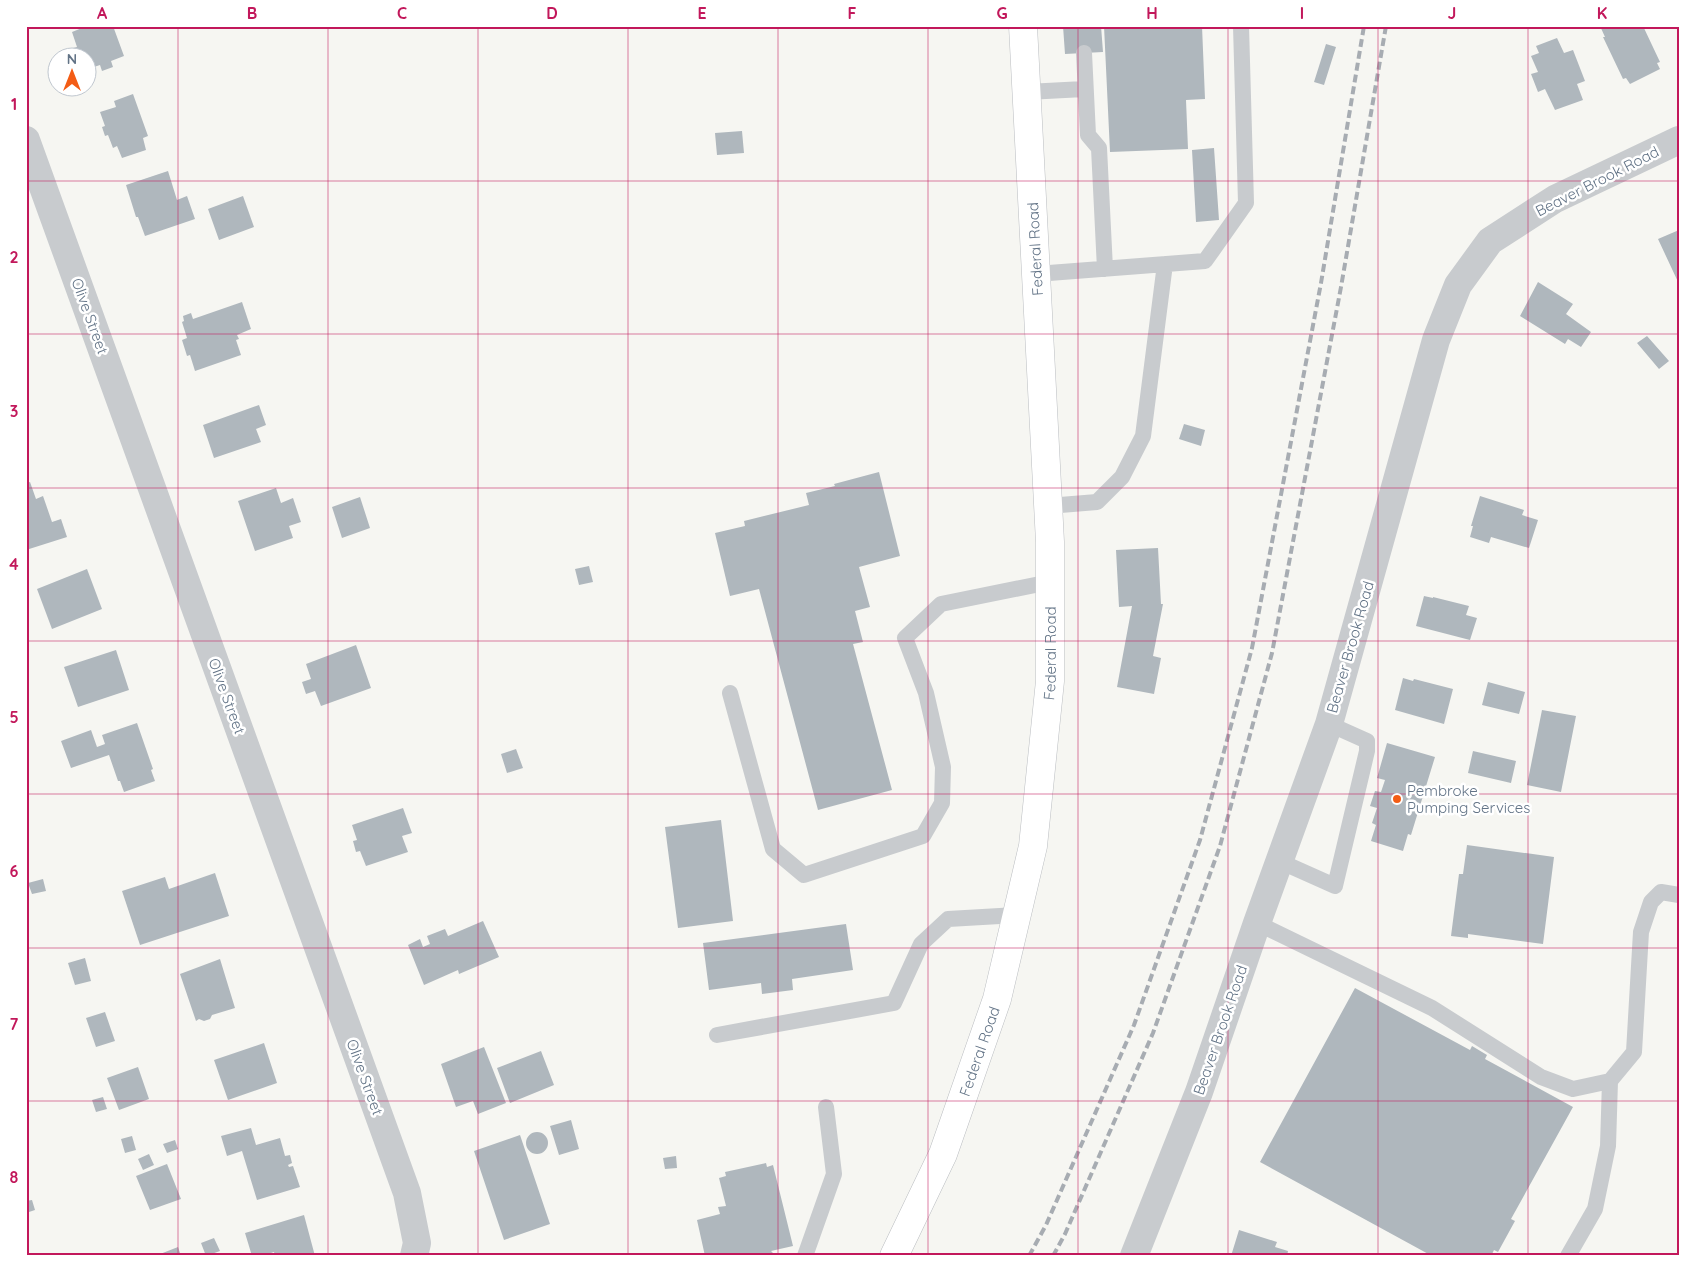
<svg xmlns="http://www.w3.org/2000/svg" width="1705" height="1282" font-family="Quicksand,sans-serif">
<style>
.building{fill:#afb7bd}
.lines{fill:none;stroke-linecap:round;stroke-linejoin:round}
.primary-casing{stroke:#babdc1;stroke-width:29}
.lane{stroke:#c8cbce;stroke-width:16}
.street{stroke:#c8cbce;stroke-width:28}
.primary{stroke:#fff;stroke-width:28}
.rail{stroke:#a7acb2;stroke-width:4;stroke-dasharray:8 4;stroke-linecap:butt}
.grid{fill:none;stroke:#c2185b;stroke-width:1;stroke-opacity:0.55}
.poi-dot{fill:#f35c15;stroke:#fff;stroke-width:2}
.labels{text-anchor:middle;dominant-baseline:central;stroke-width:5;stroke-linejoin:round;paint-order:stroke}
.street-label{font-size:15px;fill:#627386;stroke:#fff}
.poi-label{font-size:15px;fill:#627386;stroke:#fff;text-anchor:start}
.neatline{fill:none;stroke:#c2185b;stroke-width:2}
.grid-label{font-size:16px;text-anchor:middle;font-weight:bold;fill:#c2185b}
</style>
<rect width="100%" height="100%" fill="#f6f6f2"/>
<path class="building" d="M 87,26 L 113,26 L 124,56 L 111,61 L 113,67 L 102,71 L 100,65 L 88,69 L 88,58 L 76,57 L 73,48 L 77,47 L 72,32 Z
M 1063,26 L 1101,26 L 1103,52 L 1065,54 Z
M 1104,26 L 1202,26 L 1205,99 L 1186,100 L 1188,149 L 1110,152 Z
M 1600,26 L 1643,26 L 1660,62 L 1657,63 L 1660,69 L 1630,84 L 1626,78 L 1623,79 L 1603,37 L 1605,37 Z
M 1557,38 L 1564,53 L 1573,50 L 1585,81 L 1577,84 L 1583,100 L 1555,110 L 1545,89 L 1538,92 L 1531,74 L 1538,72 L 1531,56 L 1539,53 L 1536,46 Z
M 1326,44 L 1336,47 L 1324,85 L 1314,82 Z
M 133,94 L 148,136 L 143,138 L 146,150 L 122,158 L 117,146 L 113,148 L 108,135 L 105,136 L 102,127 L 105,126 L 100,112 L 116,107 L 114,101 Z
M 742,131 L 744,153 L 717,155 L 715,133 Z
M 1214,148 L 1219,220 L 1196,222 L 1192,150 Z
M 168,171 L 177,200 L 187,196 L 195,219 L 145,236 L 138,217 L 136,217 L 126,185 Z
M 243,196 L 254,227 L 219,240 L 208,209 Z
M 1679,230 L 1679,284 L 1658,239 Z
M 1538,282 L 1573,304 L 1566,314 L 1591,332 L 1581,347 L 1568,339 L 1565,344 L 1520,316 Z
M 242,302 L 251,329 L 237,335 L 239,339 L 236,340 L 241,355 L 195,371 L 190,355 L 187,356 L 182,340 L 187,338 L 182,322 L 184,321 L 183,316 L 191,313 L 193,319 Z
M 1647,336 L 1669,361 L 1659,369 L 1637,343 Z
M 259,405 L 266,425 L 256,429 L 261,442 L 214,458 L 203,425 Z
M 1184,424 L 1205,430 L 1201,446 L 1179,439 Z
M 879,472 L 900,556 L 859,567 L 870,607 L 855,611 L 863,642 L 853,644 L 892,790 L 818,810 L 759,589 L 730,596 L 715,533 L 745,526 L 744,521 L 809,505 L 806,493 L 835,486 L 834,484 Z
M 30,482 L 36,499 L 43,496 L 52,522 L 61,519 L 67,537 L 26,550 L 26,483 Z
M 276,488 L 281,503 L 293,498 L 301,522 L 289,526 L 293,538 L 255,551 L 238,501 Z
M 1480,496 L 1524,510 L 1522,515 L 1538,520 L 1529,548 L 1491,537 L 1489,543 L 1470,537 L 1473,526 L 1471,526 Z
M 360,497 L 370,528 L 342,538 L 332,507 Z
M 1158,548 L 1161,604 L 1163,604 L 1153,656 L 1161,658 L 1154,694 L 1117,687 L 1132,606 L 1119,607 L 1116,550 Z
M 589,566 L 593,582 L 579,585 L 575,569 Z
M 87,569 L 102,609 L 52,629 L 37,589 Z
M 1424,596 L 1433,598 L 1433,597 L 1469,606 L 1466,615 L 1477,618 L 1470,640 L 1416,626 Z
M 356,645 L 371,688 L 321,706 L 315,691 L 306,694 L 302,682 L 311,679 L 306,664 Z
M 116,650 L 129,690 L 78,707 L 64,667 Z
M 1403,678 L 1413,681 L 1414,679 L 1453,689 L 1444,724 L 1395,710 Z
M 1488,682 L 1525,692 L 1519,714 L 1482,705 Z
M 1542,710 L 1576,716 L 1561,792 L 1527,785 Z
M 137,723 L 153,769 L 151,770 L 155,781 L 124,792 L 120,781 L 118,781 L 109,755 L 71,768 L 61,741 L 91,730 L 97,747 L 105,744 L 102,735 Z
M 1387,743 L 1435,757 L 1411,835 L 1408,834 L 1403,851 L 1371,841 L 1376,825 L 1372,823 L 1377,808 L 1370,806 L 1375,791 L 1381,792 L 1385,780 L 1377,778 Z
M 516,749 L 523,768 L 507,773 L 501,754 Z
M 1473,751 L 1516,761 L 1511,783 L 1468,773 Z
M 403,808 L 412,833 L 402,836 L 408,852 L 366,866 L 360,851 L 356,852 L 353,841 L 357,840 L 352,825 Z
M 721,820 L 733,921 L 678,928 L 665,827 Z
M 1467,845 L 1554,857 L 1543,944 L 1468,934 L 1468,938 L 1451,936 L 1459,874 L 1463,874 Z
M 215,873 L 229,916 L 140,945 L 122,891 L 165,877 L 169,889 Z
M 43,879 L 46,891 L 32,894 L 28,883 Z
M 483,921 L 499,957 L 459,974 L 458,970 L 424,985 L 408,945 L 420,939 L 423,947 L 430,944 L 427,936 L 445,929 L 448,936 Z
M 846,924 L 853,970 L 792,979 L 793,990 L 762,994 L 761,983 L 709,990 L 703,943 Z
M 85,958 L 91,981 L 75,985 L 68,963 Z
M 220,959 L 235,1008 L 212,1015 L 210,1019 L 204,1021 L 199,1019 L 196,1021 L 180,974 Z
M 1355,988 L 1470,1050 L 1472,1046 L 1487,1055 L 1485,1059 L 1573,1107 L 1511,1219 L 1515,1221 L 1498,1252 L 1494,1250 L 1491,1256 L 1432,1256 L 1260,1162 Z
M 105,1012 L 115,1041 L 96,1047 L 86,1018 Z
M 264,1043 L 277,1083 L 228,1100 L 214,1060 Z
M 484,1047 L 506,1103 L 478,1114 L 473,1101 L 456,1107 L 441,1064 Z
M 541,1051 L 554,1085 L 510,1103 L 497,1068 Z
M 138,1067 L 149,1099 L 119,1110 L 107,1078 Z
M 103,1097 L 107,1109 L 96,1112 L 92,1100 Z
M 571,1120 L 579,1149 L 559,1155 L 550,1126 Z
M 251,1128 L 256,1145 L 280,1138 L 285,1156 L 290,1155 L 292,1163 L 288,1165 L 289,1167 L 293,1166 L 300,1187 L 257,1200 L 242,1151 L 227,1156 L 221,1136 Z
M526 1143a11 11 0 1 1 22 0a11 11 0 1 1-22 0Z
M 520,1135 L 550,1224 L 504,1240 L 474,1151 Z
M 132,1136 L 136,1150 L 125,1153 L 121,1139 Z
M 175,1140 L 178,1149 L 167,1153 L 163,1144 Z
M 149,1154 L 154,1165 L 143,1170 L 138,1159 Z
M 676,1156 L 677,1168 L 665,1169 L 663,1158 Z
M 766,1163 L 767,1167 L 773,1165 L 793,1246 L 771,1251 L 776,1256 L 705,1256 L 697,1220 L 720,1214 L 718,1207 L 726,1206 L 719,1178 L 726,1176 L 725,1172 Z
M 167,1164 L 181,1199 L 150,1210 L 136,1176 Z
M 32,1200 L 35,1210 L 26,1213 L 26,1201 Z
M 304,1215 L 315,1256 L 275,1256 L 274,1252 L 262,1256 L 252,1256 L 245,1233 Z
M 1239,1230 L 1277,1242 L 1275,1247 L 1288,1251 L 1287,1256 L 1231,1256 Z
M 214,1238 L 220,1251 L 206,1256 L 201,1243 Z
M 178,1247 L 181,1256 L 155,1256 Z"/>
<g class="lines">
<g class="primary-casing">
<g id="primary">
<path id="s1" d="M 894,1256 L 943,1154 L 997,999 L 1033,846 L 1050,681 L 1050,542 L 1023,26"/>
</g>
</g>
<path class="lane" d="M 1084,53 L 1088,135 L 1099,148 L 1105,269
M 1027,92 L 1084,89
M 1036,274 L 1205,261 L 1246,203 L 1241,26
M 1048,506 L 1097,502 L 1122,477 L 1143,436 L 1165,264
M 730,693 L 773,849 L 804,875 L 923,836 L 942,803 L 943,767 L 926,693 L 905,638 L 941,604 L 1050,582
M 1279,861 L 1335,886 L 1367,751 L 1367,741 L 1329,724
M 1257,923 L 1432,1008 L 1541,1077 L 1573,1089 L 1610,1081 L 1634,1052 L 1641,932 L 1651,902 L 1661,892 L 1679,895
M 717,1035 L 894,1003 L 921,944 L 948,919 L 1017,915
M 805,1256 L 834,1174 L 826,1107
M 1568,1256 L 1595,1209 L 1608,1146 L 1610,1081"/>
<path class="street" d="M 26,140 L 407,1193 L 417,1243 L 414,1256
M 1134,1256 L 1199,1092 L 1257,923 L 1329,724 L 1436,340 L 1458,285 L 1490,241 L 1555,199 L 1679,140"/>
<use href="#primary" class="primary"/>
<path class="rail" d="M 1029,1256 L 1046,1225 L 1134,1025 L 1200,840 L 1252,648 L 1321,283 L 1364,26
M 1053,1256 L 1065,1234 L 1153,1033 L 1220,846 L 1272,653 L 1341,287 L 1386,26"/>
</g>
<path class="grid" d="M 178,26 L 178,1256M 328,26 L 328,1256M 478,26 L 478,1256M 628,26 L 628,1256M 778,26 L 778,1256M 928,26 L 928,1256M 1078,26 L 1078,1256M 1228,26 L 1228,1256M 1378,26 L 1378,1256M 1528,26 L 1528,1256M 26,181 L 1679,181M 26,334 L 1679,334M 26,488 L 1679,488M 26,641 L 1679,641M 26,794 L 1679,794M 26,948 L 1679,948M 26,1101 L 1679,1101"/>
<circle class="poi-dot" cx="1397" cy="799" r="5"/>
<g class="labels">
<g class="street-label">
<text transform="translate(1597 181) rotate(-27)">Beaver Brook Road</text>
<text transform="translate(1035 249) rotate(-93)">Federal Road</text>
<text transform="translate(90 316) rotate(70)">Olive Street</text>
<text transform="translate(1350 647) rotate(-74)">Beaver Brook Road</text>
<text stroke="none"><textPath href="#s1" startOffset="628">Federal Road</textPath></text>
<text transform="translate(227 696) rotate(70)">Olive Street</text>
<text transform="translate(1220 1030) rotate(-71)">Beaver Brook Road</text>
<text stroke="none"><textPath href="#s1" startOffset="222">Federal Road</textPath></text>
<text transform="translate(365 1077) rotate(70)">Olive Street</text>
</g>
<g class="poi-label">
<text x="1407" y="790">Pembroke<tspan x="1407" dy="17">Pumping Services</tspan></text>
</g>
</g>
<rect width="1705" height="1282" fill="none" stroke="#ffffff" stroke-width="55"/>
<g transform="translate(72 72)"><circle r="24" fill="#ffffff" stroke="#c0c7cf"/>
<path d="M0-4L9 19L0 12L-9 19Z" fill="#f35c15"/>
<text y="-8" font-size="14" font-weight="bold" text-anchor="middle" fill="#627386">N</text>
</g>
<rect x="28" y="28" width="1650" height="1226" class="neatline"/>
<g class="grid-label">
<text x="102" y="19">A</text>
<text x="252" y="19">B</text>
<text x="402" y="19">C</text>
<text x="552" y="19">D</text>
<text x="702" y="19">E</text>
<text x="852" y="19">F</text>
<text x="1002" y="19">G</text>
<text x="1152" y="19">H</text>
<text x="1302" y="19">I</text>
<text x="1452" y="19">J</text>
<text x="1602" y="19">K</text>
<text x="14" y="110">1</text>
<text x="14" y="263">2</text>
<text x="14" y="417">3</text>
<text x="14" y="570">4</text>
<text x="14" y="723">5</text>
<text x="14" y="877">6</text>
<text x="14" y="1030">7</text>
<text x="14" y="1183">8</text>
</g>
</svg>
